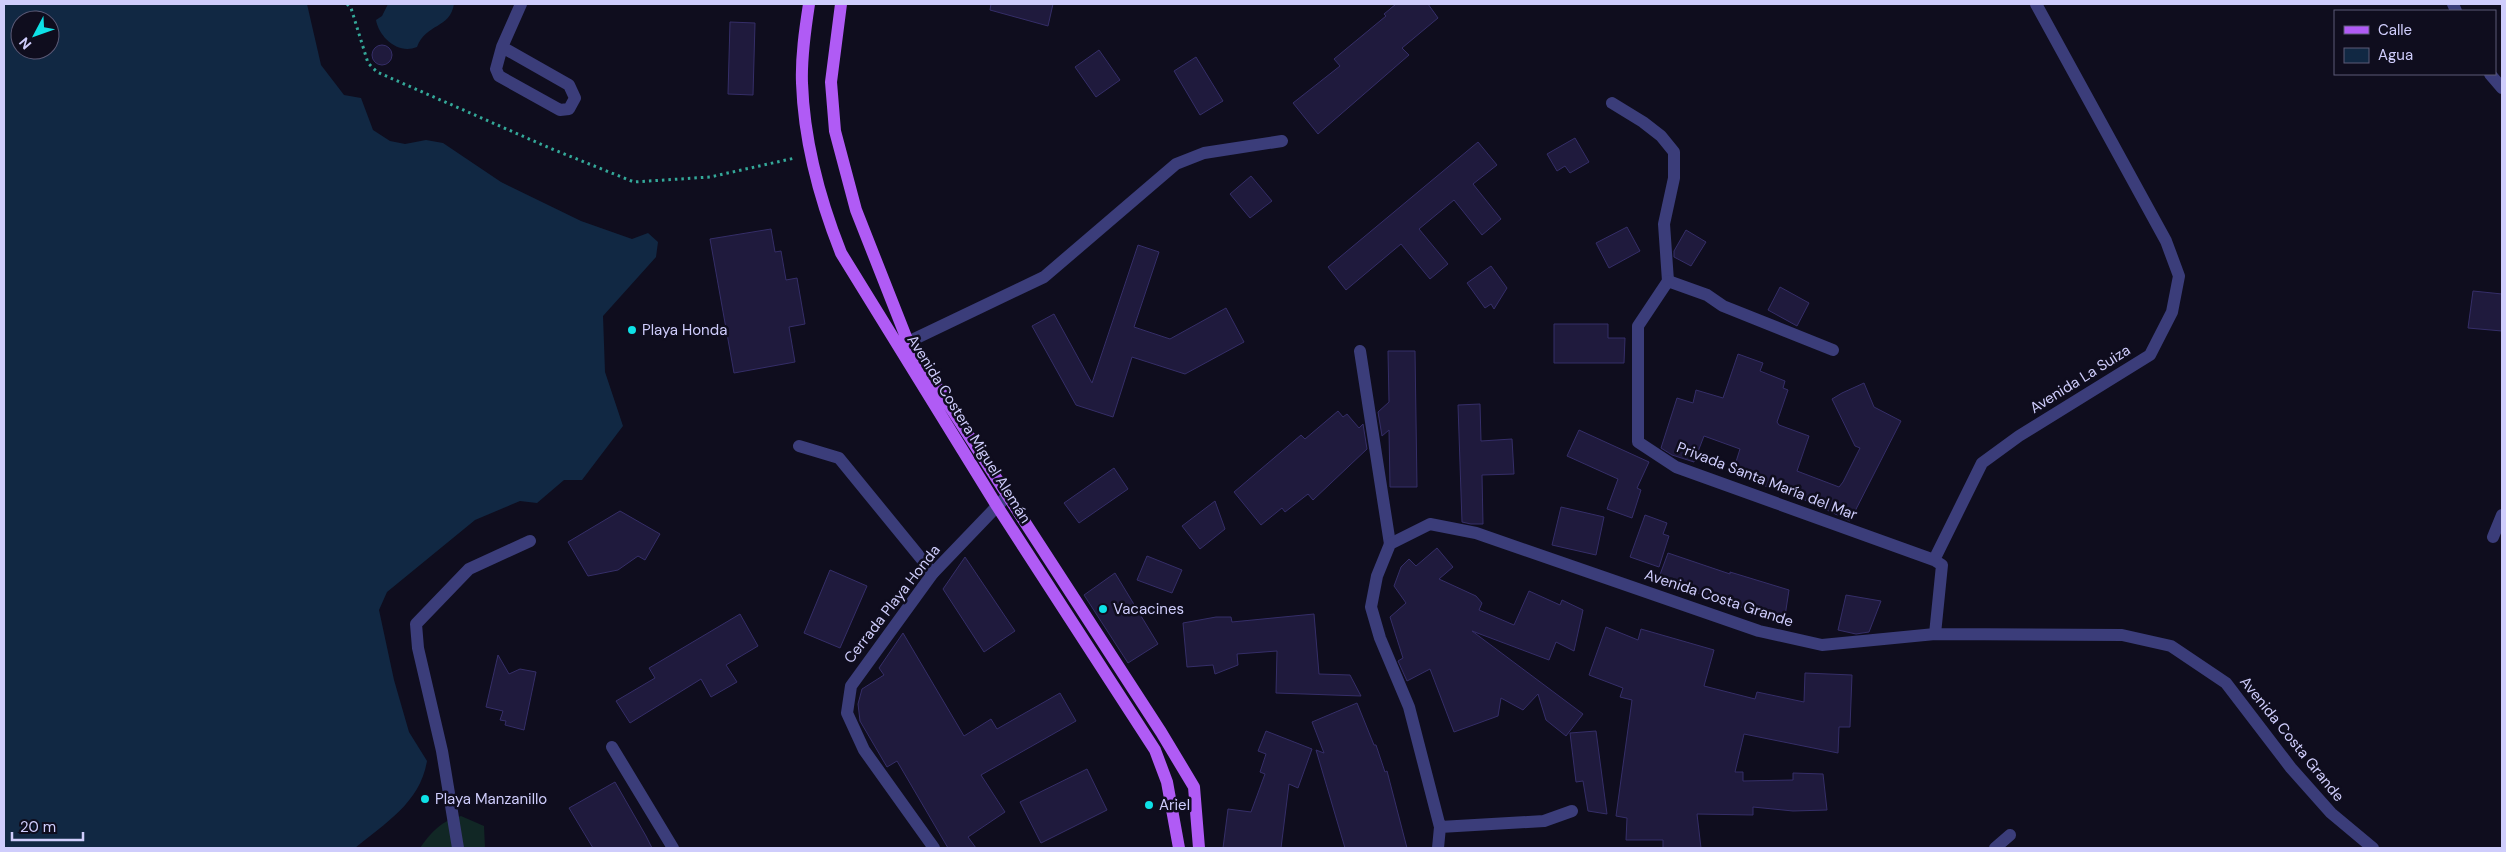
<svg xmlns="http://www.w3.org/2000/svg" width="2506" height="852" font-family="'DM Sans',sans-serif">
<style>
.green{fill:#112725}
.water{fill:#112843;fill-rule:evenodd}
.building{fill:#1f1a3d;stroke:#352e68}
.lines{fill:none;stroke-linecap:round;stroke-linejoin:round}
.path{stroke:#34a899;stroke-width:3;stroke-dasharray:2.5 4;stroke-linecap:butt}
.lane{stroke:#3b3d7a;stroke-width:12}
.street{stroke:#3b3d7a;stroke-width:12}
.primary{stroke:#b05bf5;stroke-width:12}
.poi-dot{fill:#0ee1e7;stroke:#0f0d1e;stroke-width:2}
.labels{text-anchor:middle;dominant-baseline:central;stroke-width:5;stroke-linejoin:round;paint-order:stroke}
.poi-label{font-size:15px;fill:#cfcdfc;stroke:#0f0d1e;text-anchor:start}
.street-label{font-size:15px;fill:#cfcdfc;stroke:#0f0d1e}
</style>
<rect width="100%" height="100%" fill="#0f0d1e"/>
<path class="green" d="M 461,816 L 484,826 L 485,848 L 420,848 C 431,832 441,821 461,816 Z"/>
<path class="water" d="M 4,4 L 307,4 L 321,65 L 344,95 L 361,98 L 373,130 L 390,141 L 405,144 L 426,140 L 443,143 L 501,182 L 581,221 L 632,239 L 648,233 L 658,242 L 656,257 L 603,316 L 605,372 L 623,426 L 582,480 L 564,480 L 537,503 L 520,501 L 475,520 L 387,592 L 379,610 L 394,680 L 409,732 L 427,761 C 420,803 385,823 355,848 L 4,848 ZM 20,20 L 50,20 L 50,50 L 20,50 Z
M 388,4 L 454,4 C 450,29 426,23 417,47 C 398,55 379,37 376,20 L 382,16 Z"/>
<path class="building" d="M 991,4 L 1053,4 L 1048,26 L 990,10 Z
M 1396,4 L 1428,4 L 1438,18 L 1402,48 L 1409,55 L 1318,134 L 1293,103 L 1340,66 L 1334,59 L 1386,16 L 1384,14 Z
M 730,22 L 755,23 L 753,95 L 728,94 Z
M372 55a10 10 0 1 1 20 0a10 10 0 1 1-20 0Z
M 1099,50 L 1120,80 L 1096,97 L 1075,67 Z
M 1196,57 L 1223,101 L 1200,115 L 1174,71 Z
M 1575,138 L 1589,162 L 1570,173 L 1565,166 L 1557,171 L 1547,154 Z
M 1478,142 L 1497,165 L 1473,184 L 1501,219 L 1482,235 L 1454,200 L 1419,229 L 1448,264 L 1430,279 L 1401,244 L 1346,290 L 1328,267 Z
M 1251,176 L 1272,201 L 1250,218 L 1230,194 Z
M 1627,227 L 1640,251 L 1609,268 L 1596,243 Z
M 771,229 L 775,252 L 781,251 L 786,280 L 797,278 L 805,324 L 789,327 L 795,362 L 734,373 L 710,239 Z
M 1686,230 L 1706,242 L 1691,266 L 1674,257 L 1674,251 Z
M 1138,245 L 1159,252 L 1134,327 L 1170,339 L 1226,308 L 1244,342 L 1185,374 L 1132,357 L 1113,417 L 1076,405 L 1032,326 L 1054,314 L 1092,383 Z
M 1491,266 L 1507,288 L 1494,309 L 1491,304 L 1485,308 L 1467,283 Z
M 1780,287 L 1809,303 L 1797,326 L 1768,310 Z
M 2473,291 L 2502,294 L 2502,331 L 2468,328 Z
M 1554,324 L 1608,324 L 1608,338 L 1625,338 L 1624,363 L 1554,363 Z
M 1388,351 L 1415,351 L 1417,487 L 1390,487 L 1389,430 L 1382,436 L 1378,412 L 1389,402 Z
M 1738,354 L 1763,363 L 1760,371 L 1785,381 L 1783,388 L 1788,390 L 1777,422 L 1779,425 L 1809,436 L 1797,471 L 1839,487 L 1843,482 L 1860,448 L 1855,446 L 1832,399 L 1842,393 L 1864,383 L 1874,407 L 1901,421 L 1850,521 L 1810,502 L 1743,478 L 1746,469 L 1735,465 L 1740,449 L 1704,436 L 1694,462 L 1672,455 L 1661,448 L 1677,398 L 1693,403 L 1696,390 L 1723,398 Z
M 1480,404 L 1481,441 L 1512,439 L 1514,474 L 1482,475 L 1483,524 L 1471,524 L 1462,522 L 1458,405 Z
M 1338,411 L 1343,417 L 1347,414 L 1359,428 L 1363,424 L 1367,449 L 1313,500 L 1308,494 L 1285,512 L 1282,508 L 1261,525 L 1234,492 L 1301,435 L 1305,439 Z
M 1579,430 L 1649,462 L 1637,488 L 1641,490 L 1632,518 L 1607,509 L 1618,479 L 1567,456 Z
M 1114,468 L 1128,489 L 1079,523 L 1064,503 Z
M 1215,501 L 1225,529 L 1200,549 L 1182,526 Z
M 1561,507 L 1604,517 L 1596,555 L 1552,545 Z
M 620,511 L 660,534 L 645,560 L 638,556 L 618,570 L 588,576 L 568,542 Z
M 1645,515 L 1667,523 L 1663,534 L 1669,536 L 1659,567 L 1630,557 Z
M 1437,548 L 1453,567 L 1439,579 L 1476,596 L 1482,603 L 1479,610 L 1514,625 L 1529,591 L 1560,605 L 1562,600 L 1583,610 L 1574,651 L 1556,642 L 1549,660 L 1472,631 L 1583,714 L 1566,736 L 1546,720 L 1538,694 L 1523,710 L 1501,698 L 1498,716 L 1454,732 L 1430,669 L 1407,681 L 1398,661 L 1403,658 L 1390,617 L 1406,603 L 1394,586 L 1401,567 L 1409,559 L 1416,566 Z
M 1668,553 L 1730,574 L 1730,572 L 1789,590 L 1785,616 L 1747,609 L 1658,580 Z
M 1147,556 L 1182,570 L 1172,593 L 1137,580 Z
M 965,557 L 1015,631 L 984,652 L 943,589 Z
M 830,570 L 867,586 L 840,648 L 804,633 Z
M 1115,573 L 1158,644 L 1128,663 L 1084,595 Z
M 1846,595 L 1881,601 L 1869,632 L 1856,634 L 1838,630 Z
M 740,614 L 758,646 L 726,665 L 737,682 L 711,697 L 701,679 L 630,723 L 616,701 L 655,678 L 649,668 Z
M 1314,614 L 1319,674 L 1350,675 L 1361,696 L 1276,693 L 1277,651 L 1237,654 L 1238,665 L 1215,674 L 1213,665 L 1187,667 L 1183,623 L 1216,617 L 1231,617 L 1232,622 Z
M 1606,627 L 1638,640 L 1641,629 L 1714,650 L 1704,686 L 1755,699 L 1757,692 L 1804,702 L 1805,673 L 1852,675 L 1850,727 L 1839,727 L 1838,753 L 1744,734 L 1735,772 L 1743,772 L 1743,781 L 1793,780 L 1793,773 L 1823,774 L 1827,810 L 1793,811 L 1753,807 L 1753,815 L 1697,814 L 1701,848 L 1663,848 L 1663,840 L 1626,840 L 1627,818 L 1616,816 L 1632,700 L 1620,697 L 1623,688 L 1589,675 Z
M 903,633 L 964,736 L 991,719 L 997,729 L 1060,693 L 1076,721 L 981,775 L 1005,812 L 968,837 L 976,848 L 948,848 L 897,761 L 887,767 L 860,721 L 858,704 L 862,689 L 884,675 L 879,668 Z
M 498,655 L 509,674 L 520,669 L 536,672 L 524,730 L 505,725 L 506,721 L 500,720 L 503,711 L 486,707 Z
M 1357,703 L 1374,745 L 1376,745 L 1385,772 L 1387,771 L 1407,848 L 1345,848 L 1316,750 L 1324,753 L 1312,722 Z
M 1266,731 L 1312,749 L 1298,788 L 1289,784 L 1281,848 L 1223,848 L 1228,809 L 1251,812 L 1265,774 L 1260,772 L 1266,754 L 1258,751 Z
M 1596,731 L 1607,814 L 1588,811 L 1583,781 L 1576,782 L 1570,733 Z
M 1087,769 L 1107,810 L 1041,843 L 1020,802 Z
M 615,782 L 646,836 L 652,848 L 593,848 L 569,808 Z"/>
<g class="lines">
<path class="path" d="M 347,4 L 351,8 L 368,63 L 377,72 L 552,149 L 634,182 L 710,177 L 795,158"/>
<path class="lane" d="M 502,47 L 569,85 L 575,98 L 569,109 L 560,110 L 499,76 L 496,69 L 502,47 L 521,4
M 1612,103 L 1643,122 L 1661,136 L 1674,152 L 1674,178 L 1664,224 L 1668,281
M 908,342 L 1044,277 L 1176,164 L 1204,153 L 1282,141
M 1360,351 L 1390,544
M 799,446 L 839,458 L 933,573"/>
<path class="street" d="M 2453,4 L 2456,11
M 2490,74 L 2502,88
M 1833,350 L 1723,306 L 1707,295 L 1668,281 L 1638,326 L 1638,442 L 1676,467 L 1934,560
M 2493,537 L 2502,515
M 1935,634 L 1942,565 L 1934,560 L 1982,463 L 2019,436 L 2150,355 L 2172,312 L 2179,276 L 2166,241 L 2036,4
M 612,747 L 673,848
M 1440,827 L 1544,821 L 1572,811
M 458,848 L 442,751 L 418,648 L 416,624 L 469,569 L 530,541
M 934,848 L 864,750 L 847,713 L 851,686 L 933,573 L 1003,500
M 1438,848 L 1440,827 L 1409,707 L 1380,638 L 1371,607 L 1377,576 L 1390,544 L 1430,524 L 1476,533 L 1759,631 L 1822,645 L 1935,634 L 2122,635 L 2171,646 L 2226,683 L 2291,768 L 2331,813 L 2373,848
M 1995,848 L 2010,835"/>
<path class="primary" d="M 809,4 C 805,30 801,57 802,83 C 804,141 820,200 841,253 L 997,506 L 1155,750 L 1167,782 L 1179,848
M 841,4 L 831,82 L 835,131 L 856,210 L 908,342 L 1161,732 L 1194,787 L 1199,848"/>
</g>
<g class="poi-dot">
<circle cx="632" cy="330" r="5"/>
<circle cx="1103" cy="609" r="5"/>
<circle cx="425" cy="799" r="5"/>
<circle cx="1149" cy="805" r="5"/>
</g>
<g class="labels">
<g class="poi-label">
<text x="642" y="330">Playa Honda</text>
<text x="1113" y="609">Vacacines</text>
<text x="435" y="799">Playa Manzanillo</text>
<text x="1159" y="805">Ariel</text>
</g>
<g class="street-label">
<text transform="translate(2080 379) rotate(-32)">Avenida La Suiza</text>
<text transform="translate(969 429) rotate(58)">Avenida Costera Miguel Alemán</text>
<text transform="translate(1767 481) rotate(21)">Privada Santa María del Mar</text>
<text transform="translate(1719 598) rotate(18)">Avenida Costa Grande</text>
<text transform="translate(892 604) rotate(-52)">Cerrada Playa Honda</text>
<text transform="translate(2292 739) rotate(51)">Avenida Costa Grande</text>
</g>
</g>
<rect width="2506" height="852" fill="none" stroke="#cfcdfc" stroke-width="10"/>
<rect x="2334" y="10" width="162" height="65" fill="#0f0d1e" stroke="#5c5a77"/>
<rect x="2344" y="26" width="25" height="8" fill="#b05bf5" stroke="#5c5a77"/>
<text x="2378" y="35" font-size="15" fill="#cfcdfc">Calle</text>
<rect x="2344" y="48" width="25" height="15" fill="#112843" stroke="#5c5a77"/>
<text x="2378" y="60" font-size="15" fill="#cfcdfc">Agua</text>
<g transform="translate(35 35) rotate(229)"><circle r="24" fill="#0f0d1e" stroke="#5c5a77"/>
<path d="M0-4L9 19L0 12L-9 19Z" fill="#0ee1e7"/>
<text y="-8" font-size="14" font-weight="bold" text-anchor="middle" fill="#cfcdfc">N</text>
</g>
<path d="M12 832v8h71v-8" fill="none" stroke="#cfcdfc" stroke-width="2.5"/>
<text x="20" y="832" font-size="15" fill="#cfcdfc" stroke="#0f0d1e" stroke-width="4" paint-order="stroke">20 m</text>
</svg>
